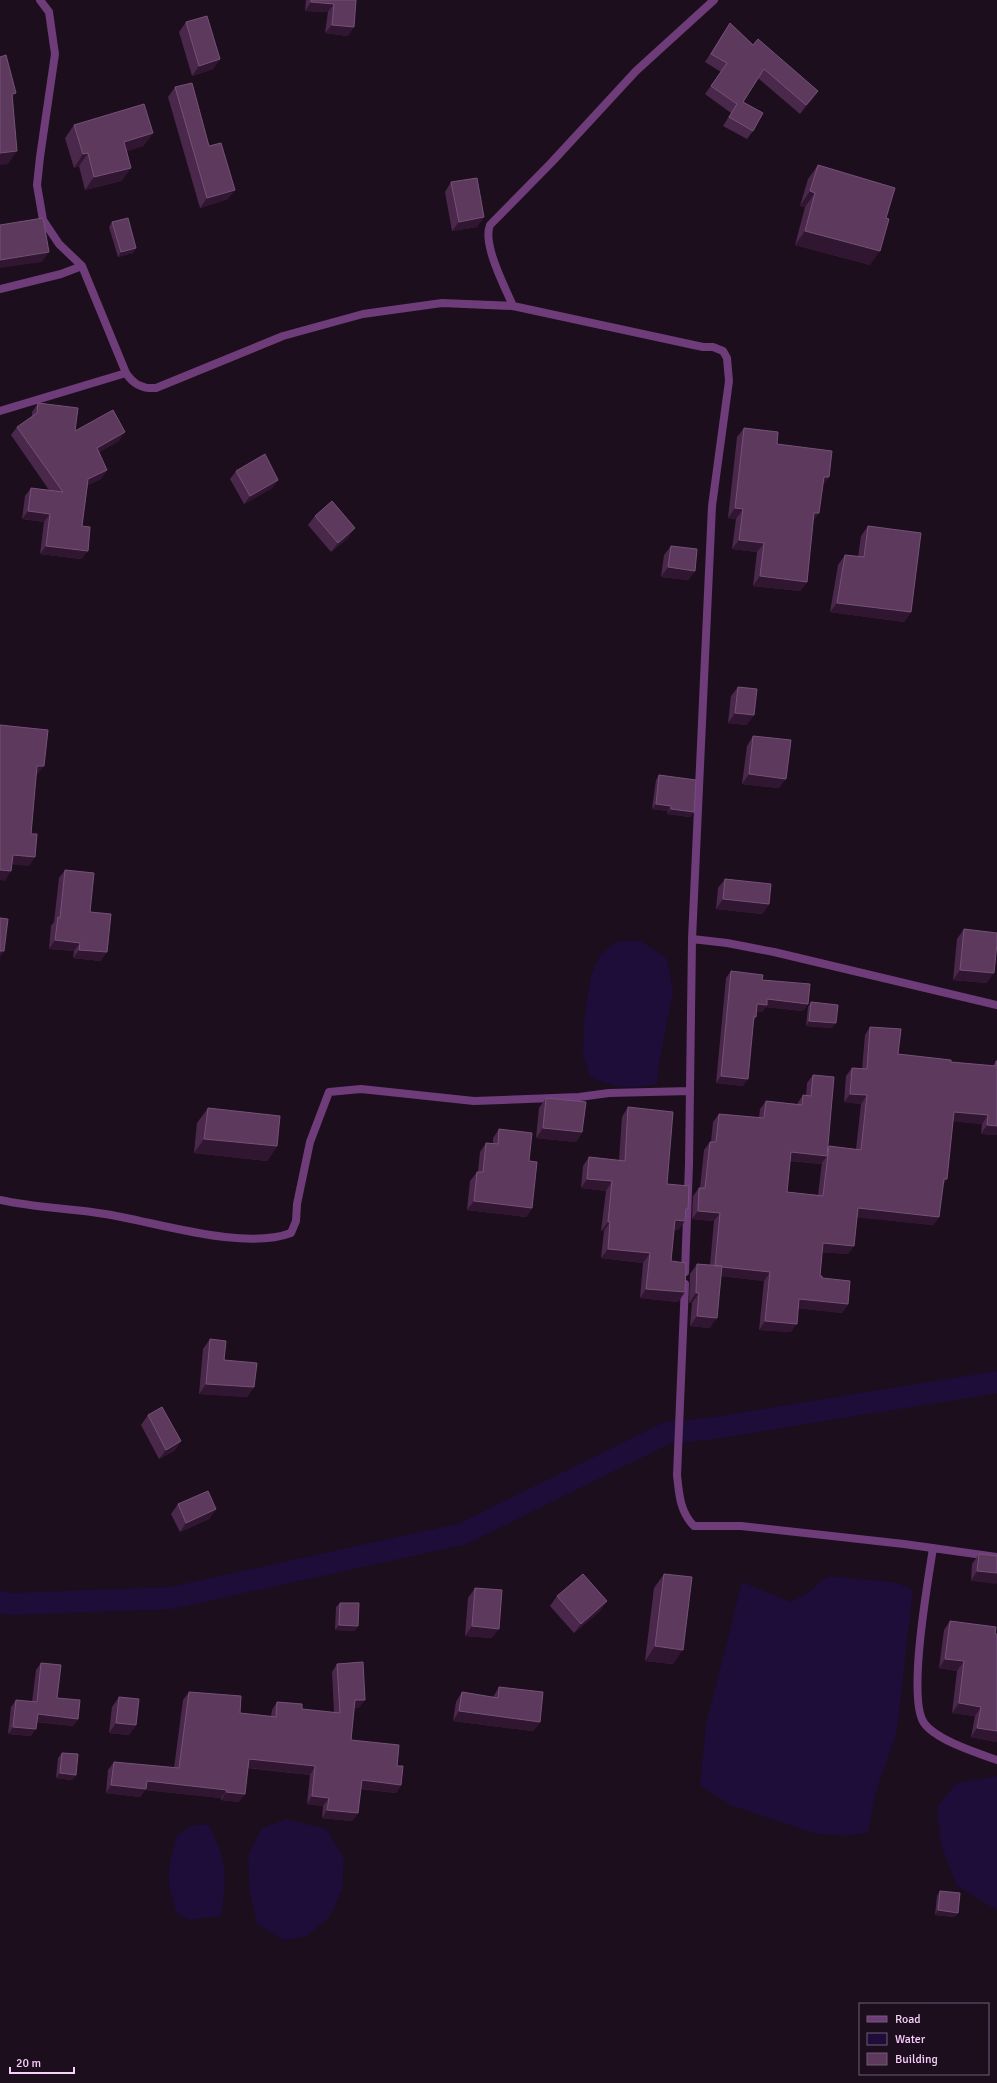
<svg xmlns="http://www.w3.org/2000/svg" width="997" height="2083" font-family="Signika,sans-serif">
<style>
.water{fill:#1e0c39}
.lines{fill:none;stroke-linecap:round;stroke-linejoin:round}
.canal{stroke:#1e0c39;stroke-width:22}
.street{stroke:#6f3c7a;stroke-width:8}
.wall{fill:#4a284b;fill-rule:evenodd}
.shaded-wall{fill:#301631}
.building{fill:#5d395e;stroke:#755177}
</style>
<rect width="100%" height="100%" fill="#1d0e1e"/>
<path class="water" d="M 617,941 L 641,941 L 667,959 L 673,991 L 659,1064 L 657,1084 C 628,1090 617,1088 590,1077 L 583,1055 L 584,1022 L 591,975 L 600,955 Z
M 828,1576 L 893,1582 L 913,1589 L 897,1731 L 875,1795 L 868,1832 L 845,1836 L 814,1833 L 730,1805 L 700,1785 L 706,1725 L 742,1582 L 791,1602 L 810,1591 Z
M 997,1776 L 997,1910 L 957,1886 L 941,1845 L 937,1807 L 957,1783 Z
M 286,1819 L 326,1829 L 344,1857 L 342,1890 L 330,1916 L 307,1936 L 283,1940 L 257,1924 L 250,1892 L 248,1856 L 262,1828 Z
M 208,1824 C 228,1863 227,1873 221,1916 L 189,1920 L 177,1913 C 165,1879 167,1870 177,1836 L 191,1826 Z"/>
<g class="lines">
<path class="canal" d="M 0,1602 L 10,1604 L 171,1598 L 462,1534 L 667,1433 L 714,1428 L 997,1382"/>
<path class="street" d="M 40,0 L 49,12 L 55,54 L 40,157 L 37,185 L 43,220 L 59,244 L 82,266 L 126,373 C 133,384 142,389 156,388 L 283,336 L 363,314 L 442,303 L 513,306 L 703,347 L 713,347 L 723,351 L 727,358 L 729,381 L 712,506 L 692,939 L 689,1164 L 685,1272
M 0,289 L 61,274 L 82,266
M 513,306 C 505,287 482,244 490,225 L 551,163 L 636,71 L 714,0
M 0,411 L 126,373
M 692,939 L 727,943 L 774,952 L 997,1005
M 0,1200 C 35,1208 70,1208 105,1214 C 156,1222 243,1251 291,1233 L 296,1221 L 297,1204 L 310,1142 L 329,1092 L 361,1089 L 474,1101 L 579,1097 L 609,1093 L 690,1091
M 685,1284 L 677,1475 C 679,1494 680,1512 694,1526 L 741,1526 L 904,1544 L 997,1557
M 933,1548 C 928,1581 907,1698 924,1723 C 936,1740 977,1753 997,1760"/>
</g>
<path class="wall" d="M 306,0 L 356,0 L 348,36 L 325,33 L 328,12 L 305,11 Z
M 186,22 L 220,59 L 213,69 L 192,76 L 179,32 Z
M 730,23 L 812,100 L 800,114 L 758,78 L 743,102 L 753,131 L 747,139 L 723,126 L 731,113 L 705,94 L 721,72 L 705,62 L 724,32 Z
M 175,87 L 209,146 L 228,199 L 200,208 L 168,97 Z
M 74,125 L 153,133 L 143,146 L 127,151 L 131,168 L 121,181 L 85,190 L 79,166 L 74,168 L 65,138 Z
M 818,165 L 870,265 L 795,245 L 805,207 L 800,206 L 808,179 Z
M 451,182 L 484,217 L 477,227 L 452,231 L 445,192 Z
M 112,222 L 136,248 L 133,253 L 118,257 L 109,227 Z
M 38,403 L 75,431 L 119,441 L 99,452 L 107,470 L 101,479 L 88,485 L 82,526 L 88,551 L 81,559 L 40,554 L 44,522 L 22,519 L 25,496 L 31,488 L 49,490 L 11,435 L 17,427 L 32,417 L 32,412 Z
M 744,428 L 777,444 L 822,487 L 813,521 L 807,582 L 800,591 L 753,586 L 757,552 L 732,549 L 736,519 L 728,518 L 737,437 Z
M 236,471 L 278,480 L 272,488 L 244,504 L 230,479 Z
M 315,516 L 348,538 L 331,552 L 308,525 Z
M 868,526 L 911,612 L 904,622 L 830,612 L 838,565 L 845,555 L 858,557 L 861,536 Z
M 671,546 L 695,571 L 688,580 L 661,577 L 664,555 Z
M 738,687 L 747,725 L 728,723 L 731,696 Z
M 753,736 L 779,788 L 742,784 L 747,746 Z
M 659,775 L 694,812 L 690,817 L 667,814 L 668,811 L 652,809 L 656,780 Z
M 65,870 L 90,912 L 101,961 L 73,958 L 74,951 L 49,949 L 51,926 L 54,922 L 59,878 Z
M 725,879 L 769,904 L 762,914 L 716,909 L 718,888 Z
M 964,929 L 987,983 L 953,980 L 957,939 Z
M 731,971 L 762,980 L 808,1004 L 803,1011 L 766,1007 L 762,1012 L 757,1011 L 756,1017 L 754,1020 L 743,1086 L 716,1083 L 726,978 Z
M 811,1002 L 832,1028 L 806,1026 L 808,1007 Z
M 870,1027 L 898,1054 L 951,1062 L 993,1066 L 996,1061 L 997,1061 L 997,1135 L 981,1134 L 982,1124 L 953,1121 L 947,1179 L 943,1185 L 939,1217 L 933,1225 L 857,1217 L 848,1254 L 822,1252 L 820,1276 L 848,1304 L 842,1313 L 798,1308 L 791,1332 L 759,1330 L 764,1281 L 721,1276 L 710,1328 L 690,1326 L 692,1303 L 689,1303 L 690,1274 L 697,1264 L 710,1265 L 714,1221 L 692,1219 L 693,1196 L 699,1188 L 700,1188 L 704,1150 L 710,1142 L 711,1142 L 713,1122 L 719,1114 L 759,1118 L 760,1109 L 766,1101 L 797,1104 L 803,1095 L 806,1096 L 807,1083 L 813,1075 L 828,1148 L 829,1146 L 856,1149 L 861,1104 L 844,1102 L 846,1076 L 852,1068 L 862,1069 L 865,1035 ZM 790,1161 L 821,1164 L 822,1162 L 818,1195 L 787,1192 Z
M 546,1098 L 582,1132 L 576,1142 L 536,1138 L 539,1108 Z
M 628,1107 L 667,1184 L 685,1213 L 685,1221 L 678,1230 L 674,1230 L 671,1261 L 685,1292 L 678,1302 L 640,1298 L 643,1263 L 601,1258 L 604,1231 L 601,1231 L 606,1191 L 581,1188 L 583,1166 L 589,1157 L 619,1160 L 622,1117 Z
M 208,1108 L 277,1146 L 267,1161 L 194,1153 L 197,1123 Z
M 499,1129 L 529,1161 L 532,1208 L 526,1217 L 467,1210 L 470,1181 L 477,1172 L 478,1172 L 480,1152 L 486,1143 L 493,1144 L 493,1138 Z
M 210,1339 L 224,1360 L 254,1387 L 247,1397 L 199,1394 L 203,1349 Z
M 148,1415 L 181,1441 L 174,1451 L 159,1459 L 141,1425 Z
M 178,1504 L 216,1509 L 209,1519 L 180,1532 L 171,1514 Z
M 979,1554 L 997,1556 L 971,1581 L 972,1564 Z
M 664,1574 L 673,1664 L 645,1661 L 654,1588 Z
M 475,1588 L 492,1638 L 465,1636 L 468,1598 Z
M 557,1596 L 600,1611 L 574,1633 L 550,1606 Z
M 340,1603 L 355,1631 L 335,1630 L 336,1607 Z
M 950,1621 L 995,1634 L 997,1742 L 971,1737 L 975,1716 L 952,1713 L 957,1671 L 939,1668 L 944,1630 Z
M 41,1663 L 57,1698 L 78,1719 L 73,1726 L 37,1722 L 31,1736 L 8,1734 L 11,1707 L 16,1700 L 32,1702 L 36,1670 Z
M 337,1664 L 359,1708 L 354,1708 L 351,1740 L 397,1766 L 401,1785 L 396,1793 L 361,1789 L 358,1813 L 352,1821 L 322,1818 L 323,1806 L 307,1804 L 310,1775 L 248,1768 L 239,1802 L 221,1800 L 221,1798 L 145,1790 L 140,1797 L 106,1793 L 108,1770 L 114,1762 L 174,1768 L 183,1700 L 189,1692 L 240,1713 L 271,1716 L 272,1710 L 277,1702 L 302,1709 L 334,1713 L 332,1672 Z
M 499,1687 L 540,1722 L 533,1731 L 453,1721 L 456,1702 L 462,1692 L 493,1697 Z
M 119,1697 L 136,1725 L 129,1735 L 109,1733 L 112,1707 Z
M 62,1753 L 76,1775 L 72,1780 L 56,1778 L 58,1758 Z
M 940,1891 L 955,1917 L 935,1915 L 937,1896 Z"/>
<path class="shaded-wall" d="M 311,2 L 334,4 L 328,12 L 305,11 Z
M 332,25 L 354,27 L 348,36 L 325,33 Z
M 220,59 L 213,69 L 192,76 L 199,66 Z
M 818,91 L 812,100 L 800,114 L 806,105 Z
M 16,93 L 7,105 L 12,94 Z
M 153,133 L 143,146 L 115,155 L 124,142 Z
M 17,151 L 8,164 L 0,165 L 0,153 Z
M 88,153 L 79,166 L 74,168 L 83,154 Z
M 131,168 L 121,181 L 85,190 L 94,177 Z
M 235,190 L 228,199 L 200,208 L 207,198 Z
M 810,191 L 815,193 L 805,207 L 800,206 Z
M 484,217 L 477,227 L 452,231 L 459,222 Z
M 805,231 L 880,251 L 870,265 L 795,245 Z
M 136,248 L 133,253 L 118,257 L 121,252 Z
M 49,252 L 42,262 L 0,268 L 0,260 Z
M 125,432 L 119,441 L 91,457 L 97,448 Z
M 107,470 L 101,479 L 82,488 L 88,479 Z
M 824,477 L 829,477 L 822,487 Z
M 278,480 L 272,488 L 244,504 L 250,496 Z
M 735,508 L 743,509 L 736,519 L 728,518 Z
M 28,511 L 50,514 L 44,522 L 22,519 Z
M 814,513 L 819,513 L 812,523 Z
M 355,528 L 348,538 L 331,552 L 338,543 Z
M 739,540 L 764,543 L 757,552 L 732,549 Z
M 46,546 L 88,551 L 81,559 L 40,554 Z
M 668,567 L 695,571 L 688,580 L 661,577 Z
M 760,576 L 807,582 L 800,591 L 753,586 Z
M 837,603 L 911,612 L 904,622 L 830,612 Z
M 735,713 L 754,715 L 747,725 L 728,723 Z
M 37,766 L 44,766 L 37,775 L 31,775 Z
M 749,774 L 786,779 L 779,788 L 742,784 Z
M 656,804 L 671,806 L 668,811 L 652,809 Z
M 671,809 L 694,812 L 690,817 L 667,814 Z
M 13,855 L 35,857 L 29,866 L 7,864 Z
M 0,870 L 11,871 L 5,881 L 0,880 Z
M 723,899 L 769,904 L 762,914 L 716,909 Z
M 55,940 L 80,943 L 74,951 L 49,949 Z
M 79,950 L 107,952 L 101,961 L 73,958 Z
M 0,951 L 4,951 L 0,957 Z
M 960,970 L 994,973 L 987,983 L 953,980 Z
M 767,999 L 808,1004 L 803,1011 L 766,1007 L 762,1012 L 752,1011 L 757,1004 Z
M 809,1021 L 836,1023 L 832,1028 L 806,1026 Z
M 721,1076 L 748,1079 L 743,1086 L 716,1083 Z
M 850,1094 L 867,1095 L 861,1104 L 844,1102 Z
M 954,1112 L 988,1115 L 982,1124 L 948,1121 Z
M 987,1125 L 997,1126 L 997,1135 L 981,1134 Z
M 543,1128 L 582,1132 L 576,1142 L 536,1138 Z
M 204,1139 L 277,1146 L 267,1161 L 194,1153 Z
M 791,1152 L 827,1156 L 821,1164 L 785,1160 Z
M 587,1179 L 612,1181 L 606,1191 L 581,1188 Z
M 944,1179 L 947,1179 L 941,1187 Z
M 474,1201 L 532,1208 L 526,1217 L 467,1210 Z
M 858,1208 L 939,1217 L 933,1225 L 852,1217 Z
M 698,1211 L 720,1213 L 714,1221 L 692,1219 Z
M 675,1220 L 685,1221 L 678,1230 L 668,1229 Z
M 608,1222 L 610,1222 L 604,1231 L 601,1231 Z
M 823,1243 L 854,1246 L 848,1254 L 817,1252 Z
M 608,1249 L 650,1253 L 643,1263 L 601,1258 Z
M 715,1266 L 770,1272 L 764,1281 L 709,1275 Z
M 646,1289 L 685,1292 L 678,1302 L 640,1298 Z
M 696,1293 L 699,1293 L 692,1303 L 689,1303 Z
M 799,1299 L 848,1304 L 842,1313 L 793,1308 Z
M 697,1316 L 717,1318 L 710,1328 L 690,1326 Z
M 765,1321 L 797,1324 L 791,1332 L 759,1330 Z
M 206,1384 L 254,1387 L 247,1397 L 199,1394 Z
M 181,1441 L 174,1451 L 159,1459 L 166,1450 Z
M 216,1509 L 209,1519 L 180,1532 L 186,1523 Z
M 977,1571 L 997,1573 L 997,1584 L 971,1581 Z
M 607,1601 L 600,1611 L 574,1633 L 581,1624 Z
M 339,1625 L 358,1626 L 355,1631 L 335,1630 Z
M 472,1626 L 499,1629 L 492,1638 L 465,1636 Z
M 655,1646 L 683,1650 L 673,1664 L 645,1661 Z
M 945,1659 L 964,1661 L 957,1671 L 939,1668 Z
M 355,1700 L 365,1700 L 359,1708 L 349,1708 Z
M 959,1703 L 981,1707 L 975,1716 L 952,1713 Z
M 459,1711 L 540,1722 L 533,1731 L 453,1721 Z
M 38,1714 L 78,1719 L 73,1726 L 33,1721 Z
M 116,1723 L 136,1725 L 129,1735 L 109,1733 Z
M 13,1727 L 36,1729 L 31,1736 L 8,1734 Z
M 977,1728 L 997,1731 L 997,1742 L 971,1737 Z
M 249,1759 L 315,1766 L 310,1775 L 243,1767 Z
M 60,1773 L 76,1775 L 72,1780 L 56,1778 Z
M 362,1780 L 401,1785 L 396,1793 L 356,1788 Z
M 147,1781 L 227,1790 L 221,1798 L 145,1790 L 140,1797 L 106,1793 L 111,1785 Z
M 226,1792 L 245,1794 L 239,1802 L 221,1800 Z
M 312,1796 L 329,1798 L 323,1806 L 307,1804 Z
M 327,1810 L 358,1813 L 352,1821 L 322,1818 Z
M 938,1910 L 958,1913 L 955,1917 L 935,1915 Z"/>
<path class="building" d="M 311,0 L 356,0 L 354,27 L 332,25 L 334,4 L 311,2 Z
M 207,16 L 220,59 L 199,66 L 186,22 Z
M 730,23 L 753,45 L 758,39 L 818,91 L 806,105 L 764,69 L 743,102 L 763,113 L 753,131 L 729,117 L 737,104 L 711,86 L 727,63 L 711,54 Z
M 6,55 L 16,93 L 12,94 L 17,151 L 0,153 L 0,57 Z
M 192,83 L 209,146 L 221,143 L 235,190 L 207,198 L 175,87 Z
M 144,104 L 153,133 L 124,142 L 131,168 L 94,177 L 88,153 L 83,154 L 74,125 Z
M 818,165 L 895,188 L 886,218 L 889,219 L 880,251 L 805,231 L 815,193 L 810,191 Z
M 477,178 L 484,217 L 459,222 L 451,182 Z
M 43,218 L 49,252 L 0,260 L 0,225 Z
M 128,218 L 136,248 L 121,252 L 112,222 Z
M 38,403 L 78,408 L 75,431 L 113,410 L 125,432 L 97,448 L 107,470 L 88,479 L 82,526 L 90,527 L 88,551 L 46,546 L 50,514 L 28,511 L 31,488 L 63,492 L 17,427 L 37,413 Z
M 744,428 L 778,432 L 777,444 L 832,451 L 829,477 L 824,477 L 819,513 L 814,513 L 807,582 L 760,576 L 764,543 L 739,540 L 743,509 L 735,508 Z
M 265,454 L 278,480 L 250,496 L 236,471 Z
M 332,501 L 355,528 L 338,543 L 315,516 Z
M 868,526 L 921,533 L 911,612 L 837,603 L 845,555 L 864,557 Z
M 671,546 L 697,549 L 695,571 L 668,567 Z
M 738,687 L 757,689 L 754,715 L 735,713 Z
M 0,725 L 48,730 L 44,766 L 37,766 L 31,834 L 37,834 L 35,857 L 13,855 L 11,871 L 0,870 Z
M 753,736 L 791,740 L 786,779 L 749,774 Z
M 659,775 L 696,780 L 694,812 L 671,809 L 671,806 L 656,804 Z
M 65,870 L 94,873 L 90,912 L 111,914 L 107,952 L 79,950 L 80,943 L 55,940 L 58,917 L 60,918 Z
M 725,879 L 771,884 L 769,904 L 723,899 Z
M 0,918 L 8,919 L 4,951 L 0,951 Z
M 964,929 L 997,933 L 997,943 L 994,973 L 960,970 Z
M 731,971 L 763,975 L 762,980 L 810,984 L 808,1004 L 767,999 L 767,1005 L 757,1004 L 756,1017 L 754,1016 L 748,1079 L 721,1076 Z
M 811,1002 L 838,1005 L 836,1023 L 809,1021 Z
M 870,1027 L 901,1029 L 898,1054 L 951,1060 L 951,1062 L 996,1066 L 996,1061 L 997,1061 L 997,1126 L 987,1125 L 988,1115 L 954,1112 L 947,1179 L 944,1179 L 939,1217 L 858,1208 L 854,1246 L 823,1243 L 820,1276 L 822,1276 L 822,1278 L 850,1281 L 848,1304 L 799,1299 L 797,1324 L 765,1321 L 770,1272 L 722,1267 L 722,1266 L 715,1266 L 720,1213 L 698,1211 L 699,1188 L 705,1188 L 710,1142 L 716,1142 L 719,1114 L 764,1118 L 766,1101 L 802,1105 L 803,1095 L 811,1096 L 813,1075 L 834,1077 L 827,1156 L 791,1152 L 787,1192 L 823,1196 L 829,1146 L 861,1150 L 867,1095 L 850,1094 L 852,1068 L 867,1069 Z
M 546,1098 L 586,1102 L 582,1132 L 543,1128 Z
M 628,1107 L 673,1112 L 667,1184 L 689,1186 L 688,1209 L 686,1209 L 685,1221 L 675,1220 L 671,1261 L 686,1263 L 685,1292 L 646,1289 L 650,1253 L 608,1249 L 610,1222 L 608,1222 L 612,1181 L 587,1179 L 589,1157 L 625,1161 Z
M 208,1108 L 280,1116 L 277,1146 L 204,1139 Z
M 499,1129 L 532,1133 L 529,1161 L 537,1162 L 532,1208 L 474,1201 L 477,1172 L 483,1172 L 486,1143 L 498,1144 Z
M 697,1264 L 722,1266 L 717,1318 L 697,1316 L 699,1293 L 696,1293 Z
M 210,1339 L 226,1341 L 224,1360 L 257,1363 L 254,1387 L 206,1384 Z
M 162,1407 L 181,1441 L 166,1450 L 148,1415 Z
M 208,1491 L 216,1509 L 186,1523 L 178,1504 Z
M 979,1554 L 997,1556 L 997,1573 L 977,1571 Z
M 583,1574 L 607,1601 L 581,1624 L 557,1596 Z
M 664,1574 L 692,1577 L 683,1650 L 655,1646 Z
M 475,1588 L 502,1590 L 499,1629 L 472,1626 Z
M 340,1603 L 359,1603 L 358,1626 L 339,1625 Z
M 950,1621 L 996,1627 L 995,1634 L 997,1634 L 997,1731 L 977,1728 L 981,1707 L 959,1703 L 964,1661 L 945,1659 Z
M 363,1662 L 365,1700 L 355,1700 L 351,1740 L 399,1745 L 397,1766 L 403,1766 L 401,1785 L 362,1780 L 358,1813 L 327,1810 L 329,1798 L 312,1796 L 315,1766 L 249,1759 L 245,1794 L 226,1792 L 227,1790 L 147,1781 L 146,1789 L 111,1785 L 114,1762 L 179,1768 L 189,1692 L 241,1696 L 240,1713 L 276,1717 L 277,1702 L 302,1704 L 302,1709 L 340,1713 L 337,1664 Z
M 41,1663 L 61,1665 L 57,1698 L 80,1700 L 78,1719 L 38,1714 L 36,1729 L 13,1727 L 16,1700 L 37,1702 Z
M 499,1687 L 543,1692 L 540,1722 L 459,1711 L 462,1692 L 498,1698 Z
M 119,1697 L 139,1699 L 136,1725 L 116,1723 Z
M 62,1753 L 78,1754 L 76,1775 L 60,1773 Z
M 940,1891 L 960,1893 L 958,1913 L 938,1910 Z"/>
<rect x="859" y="2003" width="130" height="72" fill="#1d0e1e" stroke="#745b77"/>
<rect x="867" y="2016" width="20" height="6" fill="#6f3c7a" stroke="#745b77"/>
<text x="895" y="2023" font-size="12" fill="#f7cefc">Road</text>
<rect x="867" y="2033" width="20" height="12" fill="#1e0c39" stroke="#745b77"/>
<text x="895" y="2043" font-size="12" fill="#f7cefc">Water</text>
<rect x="867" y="2053" width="20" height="12" fill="#5d395e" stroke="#745b77"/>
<text x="895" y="2063" font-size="12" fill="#f7cefc">Building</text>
<path d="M10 2067v6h64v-6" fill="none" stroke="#f7cefc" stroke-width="2"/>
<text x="16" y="2067" font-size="12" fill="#f7cefc" stroke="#1d0e1e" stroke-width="3" paint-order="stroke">20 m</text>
</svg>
